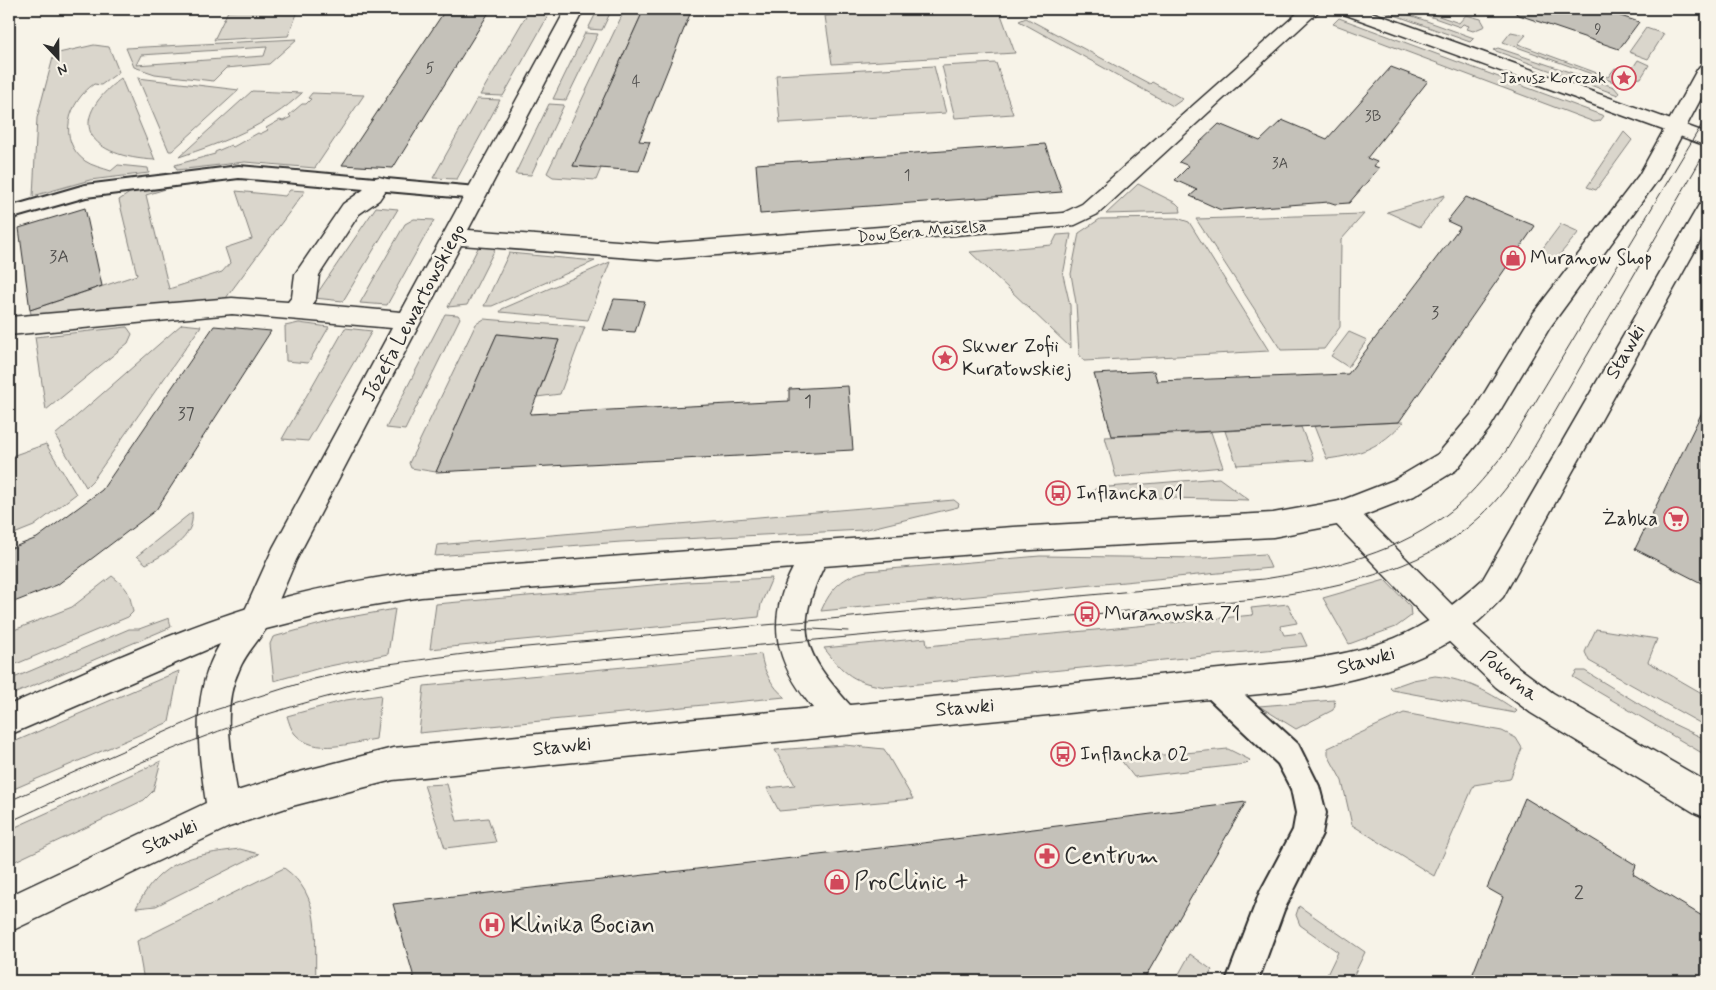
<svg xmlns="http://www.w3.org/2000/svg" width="1716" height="990" font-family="Mynerve,sans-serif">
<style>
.green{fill:#dad6cc;stroke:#82807c;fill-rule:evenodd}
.building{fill:#c4c1b9;stroke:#2b2b2b}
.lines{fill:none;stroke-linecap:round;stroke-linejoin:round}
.lane-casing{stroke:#2b2b2b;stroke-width:4}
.street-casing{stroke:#2b2b2b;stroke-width:3}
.secondary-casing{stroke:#2b2b2b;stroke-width:3}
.lane{fill:#f7f3e8;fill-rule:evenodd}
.street{fill:#f7f3e8;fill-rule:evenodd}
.secondary{fill:#f7f3e8;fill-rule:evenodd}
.tram{stroke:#2b2b2b;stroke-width:1}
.labels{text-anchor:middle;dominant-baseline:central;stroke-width:5;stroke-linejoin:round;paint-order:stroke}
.far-number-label{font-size:15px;fill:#51504e}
.far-poi-label{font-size:16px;fill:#2b2b2b;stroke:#f7f3e8;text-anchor:end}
.far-street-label{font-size:16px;fill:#2b2b2b;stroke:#f7f3e8}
.number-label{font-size:18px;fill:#51504e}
.poi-label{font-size:20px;fill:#2b2b2b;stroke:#f7f3e8;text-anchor:start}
.street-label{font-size:20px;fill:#2b2b2b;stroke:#f7f3e8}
.near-number-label{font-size:21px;fill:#51504e}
.near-poi-label{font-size:24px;fill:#2b2b2b;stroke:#f7f3e8;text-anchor:start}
</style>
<rect width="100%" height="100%" fill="#f7f3e8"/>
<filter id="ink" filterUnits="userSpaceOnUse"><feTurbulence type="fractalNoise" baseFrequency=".02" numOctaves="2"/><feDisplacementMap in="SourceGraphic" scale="10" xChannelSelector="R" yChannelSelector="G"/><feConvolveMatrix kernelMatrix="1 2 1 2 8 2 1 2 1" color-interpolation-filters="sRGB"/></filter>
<g filter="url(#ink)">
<path class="green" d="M 267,9 L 299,9 L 288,36 L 214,40 L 228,11 Z
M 530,9 L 552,9 L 503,96 L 480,95 Z
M 598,9 L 612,9 L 602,30 L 588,29 Z
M 625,9 L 644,9 L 573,166 L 601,168 L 596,180 L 553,177 L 547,173 Z
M 945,9 L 999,9 L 1015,53 L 832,64 L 825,16 Z
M 1378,9 L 1393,9 L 1474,38 L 1470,42 Z
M 1409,9 L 1419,9 L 1459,23 L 1466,15 L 1481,19 L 1485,26 L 1473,31 L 1467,29 L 1469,26 L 1463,24 L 1460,27 Z
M 1026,18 L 1150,84 L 1152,82 L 1183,99 L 1173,106 L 1019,21 Z
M 1339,18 L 1604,116 L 1600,121 L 1594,122 L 1333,24 Z
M 1646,28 L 1664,34 L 1648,59 L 1629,52 Z
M 1511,32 L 1526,35 L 1518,44 L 1608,77 L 1615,68 L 1630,72 L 1638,60 L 1649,65 L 1641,78 L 1614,82 L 1503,42 Z
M 585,33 L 598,34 L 566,100 L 553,99 Z
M 297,39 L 269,64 L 226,68 L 213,81 L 155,74 L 134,67 L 126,48 ZM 267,47 L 264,56 L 136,65 L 141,55 Z
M 94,45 L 109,47 L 119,72 L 101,85 L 94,84 C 68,102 57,140 85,161 C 92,166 103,168 111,171 L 118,165 L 148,168 L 149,173 L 90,180 L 33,196 L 37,118 L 54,54 Z
M 1498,48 L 1614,87 L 1619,93 L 1618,95 L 1493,50 Z
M 996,63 L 1013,114 L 955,118 L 942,66 Z
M 934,66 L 946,113 L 780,123 L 776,75 Z
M 121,78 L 155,160 C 91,157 62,124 121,78 Z
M 138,78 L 239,90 L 172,151 L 169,151 Z
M 252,91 L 302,93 C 267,126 224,142 179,157 Z
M 312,93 L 364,95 L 315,168 L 245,162 L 177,170 L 175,165 L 215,154 L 215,152 L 231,145 L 233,147 L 258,133 L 260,134 L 268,130 L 266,128 L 280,120 L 283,121 L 291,117 L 289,115 L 302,104 L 306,104 L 311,99 L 308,98 Z
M 477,99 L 500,100 L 457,179 L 433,178 Z
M 549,104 L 564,105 L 531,175 L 515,174 Z
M 1624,132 L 1632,140 L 1596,190 L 1587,187 Z
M 1138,184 L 1176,203 L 1180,207 L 1181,212 L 1106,214 Z
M 166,185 L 172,187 L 146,195 L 169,289 L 222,272 L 230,263 L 225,248 L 252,239 L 236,191 L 285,196 L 290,190 L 305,191 L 226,298 L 32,318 L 30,310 L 137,275 L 119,200 L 134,190 Z
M 1445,195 L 1420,227 L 1387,212 Z
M 376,207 L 398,209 L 343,301 L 314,298 Z
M 1364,214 L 1341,240 L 1340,327 L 1324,349 L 1281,350 L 1196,219 Z
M 1177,218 L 1189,222 L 1269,351 L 1084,361 L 1079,354 L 1076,303 L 1071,274 L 1079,233 L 1100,219 Z
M 414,219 L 434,220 L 387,305 L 360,303 L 405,224 Z
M 1561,224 L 1579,232 L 1555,260 L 1540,252 Z
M 1071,234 L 1063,275 L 1070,305 L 1071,348 L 970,252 L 1052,245 L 1057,235 Z
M 479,246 L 496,247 L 467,305 L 448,307 Z
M 509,253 L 595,261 L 492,306 L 484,306 Z
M 610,262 L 588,320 L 500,312 L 502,309 Z
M 445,314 L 458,315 L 460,318 L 405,430 L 386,428 Z
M 484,319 L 585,327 L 560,394 L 537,397 L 559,340 L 497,334 L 436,472 L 411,468 L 409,463 L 476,324 Z
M 299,323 L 329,327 L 308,363 L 286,361 L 285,326 Z
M 182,324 L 201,326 L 93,480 L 86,487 L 55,435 Z
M 127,327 L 132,334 L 128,343 L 46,410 L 35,337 Z
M 345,328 L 372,331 L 308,441 L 282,439 Z
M 1349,332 L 1367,340 L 1348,367 L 1331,356 Z
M 1403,422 C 1382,447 1359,455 1327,459 L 1314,426 Z
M 1301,427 L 1314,460 L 1237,465 L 1225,431 Z
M 1211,432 L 1223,467 L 1116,477 L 1105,437 Z
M 46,444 L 76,494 L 34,526 L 9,536 L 9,457 Z
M 1219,478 L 1249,500 L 1092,496 L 1091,493 L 1096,488 Z
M 954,500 L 959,504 L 958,507 L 863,530 L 621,542 L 435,556 L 437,545 Z
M 192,512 C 196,537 166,554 146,564 L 137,556 Z
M 1265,554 L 1271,568 L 821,611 C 831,588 843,576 867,571 L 1040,556 L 1203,558 Z
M 112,576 C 128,589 129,590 133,612 L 128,617 L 9,667 L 9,632 L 72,607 Z
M 772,578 L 761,604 L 759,617 L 430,649 L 436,604 L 687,582 Z
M 1385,580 L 1410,606 L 1411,616 L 1396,627 L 1349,644 L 1323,598 Z
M 1288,604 L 1297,623 L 1280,626 L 1284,635 L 1301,633 L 1307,646 L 887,687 C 854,683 844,674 824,648 L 926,638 L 927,646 L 1253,615 L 1251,608 Z
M 395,609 L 388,654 L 320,668 L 274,681 L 270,644 L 273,637 L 339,619 Z
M 169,618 L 171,627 L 9,696 L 9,680 L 129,629 L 139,629 Z
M 1596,629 L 1657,639 L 1648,662 L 1707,696 L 1707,727 L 1589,661 L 1585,652 Z
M 761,654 C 763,670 772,687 785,697 L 419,733 L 424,686 Z
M 179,671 L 169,722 L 9,791 L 9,744 Z
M 1577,671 L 1585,671 L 1667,721 L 1707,740 L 1707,756 L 1573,677 Z
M 1435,676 C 1466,679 1491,693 1517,711 L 1515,713 L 1392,690 L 1390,688 L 1413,680 Z
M 381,695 L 376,739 C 351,743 315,756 295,734 C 291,730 289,722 287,716 L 346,700 Z
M 1334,700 L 1335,705 L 1333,710 L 1296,729 L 1259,706 Z
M 1404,713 L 1502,731 L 1516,738 L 1522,748 L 1510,779 L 1474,785 L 1434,876 L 1352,825 L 1342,781 L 1328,755 L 1328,748 Z
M 845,745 L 884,749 L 913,799 L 779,811 L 767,788 L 795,785 L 775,750 Z
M 1228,749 L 1250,760 L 1246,764 L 1134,777 L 1120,759 Z
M 161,761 L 153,791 L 144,800 L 9,864 L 9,830 Z
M 447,784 L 457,821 L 488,818 L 496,842 L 445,848 L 424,785 Z
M 240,849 L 259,854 L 156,906 L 136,908 C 160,860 191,855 240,849 Z
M 284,868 C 323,896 314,938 316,981 L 144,981 L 137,941 Z
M 1299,906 L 1365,952 L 1351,981 L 1324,981 L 1338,952 L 1300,925 L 1296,915 Z
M 1190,954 L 1212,970 L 1206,981 L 1175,981 Z"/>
<path class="building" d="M 446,9 L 491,9 L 393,168 L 342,165 Z
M 644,9 L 692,9 L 639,141 L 650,142 L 639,171 L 573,166 Z
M 1517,9 L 1599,9 L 1639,22 L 1619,49 L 1516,14 Z
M 1391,67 L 1428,81 L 1367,158 L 1377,162 L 1374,166 L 1379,168 L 1349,203 L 1335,204 L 1329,202 L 1221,210 L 1190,196 L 1197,190 L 1175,180 L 1189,166 L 1179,162 L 1219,124 L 1260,141 L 1282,120 L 1327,139 Z
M 1045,144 L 1062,192 L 760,214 L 756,164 Z
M 1466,197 L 1535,226 L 1399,422 L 1112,436 L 1094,374 L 1154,371 L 1157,381 L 1348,374 L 1460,227 L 1447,221 Z
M 85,208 L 102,286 L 30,310 L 19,228 Z
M 614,299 L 645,301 L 635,332 L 603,330 Z
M 214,326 L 271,331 L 156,510 L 57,585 L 9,604 L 9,549 L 37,538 L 102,490 Z
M 497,334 L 559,340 L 530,414 L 789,401 L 789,389 L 848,386 L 853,450 L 436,472 Z
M 1707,402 L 1707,586 L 1635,549 Z
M 1525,798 L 1636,865 L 1633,874 L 1707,919 L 1707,981 L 1470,981 L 1503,897 L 1487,888 Z
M 1246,802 L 1143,981 L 415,981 L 393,904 L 923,843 Z"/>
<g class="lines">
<g class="lane-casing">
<path id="lane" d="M 239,166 L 477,187 L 484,189 L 486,193 L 484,197 L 477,199 L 239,178 L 86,197 L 9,219 L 9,207 L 85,185 Z
M 1214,672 L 1224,676 L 1298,744 L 1319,786 L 1326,813 L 1322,834 L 1284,910 L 1258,981 L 1226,981 L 1260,892 L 1293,830 L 1296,813 L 1291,789 L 1278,764 L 1204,694 L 1201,685 L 1204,676 Z"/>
</g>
<g class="street-casing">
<path id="street" d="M 566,9 L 584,9 L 468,230 L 658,244 L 1063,213 L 1082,204 L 1302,9 L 1321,9 L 1098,214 L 1075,225 L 658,260 L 461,245 L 296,560 L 267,628 L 256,632 L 245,628 L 241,619 L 273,548 L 392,328 L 232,314 L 9,335 L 9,317 L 232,298 L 288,302 L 292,297 L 295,274 L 343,204 L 363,190 L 371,179 L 379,177 L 387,179 L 390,184 L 379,200 L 359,214 L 319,275 L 316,298 L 312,304 L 401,312 Z
M 1338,9 L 1363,9 L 1707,133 L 1707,146 L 1341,13 Z
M 1342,500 L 1352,504 L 1462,615 L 1518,667 L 1553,693 L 1707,782 L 1707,818 L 1695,813 L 1531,713 L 1496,687 L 1440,633 L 1332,520 L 1328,512 L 1332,504 Z"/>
</g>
<g class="secondary-casing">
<path id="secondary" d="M 1707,64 L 1707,87 L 1659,178 L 1550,327 L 1489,429 L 1456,470 L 1414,496 L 1342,524 L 1273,537 L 1013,551 L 824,566 C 793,631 804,653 850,705 L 1291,662 C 1377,650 1418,638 1483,579 L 1696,210 L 1699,205 L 1707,203 L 1707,229 L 1503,597 C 1493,607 1484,617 1473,626 C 1420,666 1356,681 1291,691 L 393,780 L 292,806 L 229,827 L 9,932 L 9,896 L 206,803 C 198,748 190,694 220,644 L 9,735 L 9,705 C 90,670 170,632 254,606 C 309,589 365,579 421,571 L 1013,527 L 1273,513 L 1340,501 L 1394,480 L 1438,454 L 1471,415 L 1532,315 L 1639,175 L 1697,70 L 1700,66 ZM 793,568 C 765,622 775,662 813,708 L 393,748 L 292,774 L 237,791 C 231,753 221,707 239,670 C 245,655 257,642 266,629 L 337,611 L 421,597 Z"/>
</g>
<use href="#lane" class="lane"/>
<use href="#street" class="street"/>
<use href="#secondary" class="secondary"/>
<path class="tram" d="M 793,628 L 848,631
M 9,801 L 215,710 L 314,679 L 366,667 L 494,650 L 1264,579 C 1333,568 1400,553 1455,508 C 1474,491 1490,471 1506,451 L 1707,116
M 9,822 C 154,755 279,696 440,675 L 1255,599 C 1333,588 1420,573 1480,517 C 1498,500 1512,481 1526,461 L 1707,149"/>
</g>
</g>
<defs>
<g id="sight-ring" transform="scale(1.25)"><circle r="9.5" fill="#f7f3e8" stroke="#d1495b" stroke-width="1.5"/><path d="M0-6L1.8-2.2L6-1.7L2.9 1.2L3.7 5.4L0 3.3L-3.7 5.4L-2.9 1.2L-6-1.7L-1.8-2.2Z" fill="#d1495b"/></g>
<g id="shop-ring" transform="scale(1.25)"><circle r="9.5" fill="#f7f3e8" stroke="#d1495b" stroke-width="1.5"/><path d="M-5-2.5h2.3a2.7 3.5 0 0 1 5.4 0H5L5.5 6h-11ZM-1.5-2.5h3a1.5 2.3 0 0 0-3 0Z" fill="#d1495b"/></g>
<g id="bus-ring" transform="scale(1.25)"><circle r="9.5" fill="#f7f3e8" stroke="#d1495b" stroke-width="1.5"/><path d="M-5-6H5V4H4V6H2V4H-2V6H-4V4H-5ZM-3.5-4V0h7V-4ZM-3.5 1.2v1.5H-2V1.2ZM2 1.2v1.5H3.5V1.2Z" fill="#d1495b"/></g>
<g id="supermarket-ring" transform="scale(1.25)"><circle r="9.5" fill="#f7f3e8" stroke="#d1495b" stroke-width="1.5"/><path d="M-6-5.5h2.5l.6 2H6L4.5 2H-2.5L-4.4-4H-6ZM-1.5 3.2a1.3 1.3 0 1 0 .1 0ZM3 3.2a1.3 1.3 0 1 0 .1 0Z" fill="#d1495b"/></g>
<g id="pharmacy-ring" transform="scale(1.25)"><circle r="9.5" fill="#f7f3e8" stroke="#d1495b" stroke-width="1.5"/><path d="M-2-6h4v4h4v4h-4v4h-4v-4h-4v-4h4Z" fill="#d1495b"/></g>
<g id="hospital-ring" transform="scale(1.25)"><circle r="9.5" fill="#f7f3e8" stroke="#d1495b" stroke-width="1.5"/><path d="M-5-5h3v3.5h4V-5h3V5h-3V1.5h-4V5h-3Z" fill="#d1495b"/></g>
</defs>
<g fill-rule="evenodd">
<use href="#sight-ring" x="1624" y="78"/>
<use href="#shop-ring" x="1513" y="258"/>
<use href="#sight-ring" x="945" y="358"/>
<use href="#bus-ring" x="1058" y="493"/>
<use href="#supermarket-ring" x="1676" y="519"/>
<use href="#bus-ring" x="1087" y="614"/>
<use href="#bus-ring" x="1063" y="754"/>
<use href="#pharmacy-ring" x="1047" y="856"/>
<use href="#shop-ring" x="837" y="882"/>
<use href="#hospital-ring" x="492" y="925"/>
</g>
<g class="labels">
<g class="far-number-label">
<text x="1598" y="30">9</text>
<text x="430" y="69">5</text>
<text x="636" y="82">4</text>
<text x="1373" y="117">3B</text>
<text x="1280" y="164">3A</text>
<text x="907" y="176">1</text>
</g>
<g class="far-poi-label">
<text x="1606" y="78">Janusz Korczak</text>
</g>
<g class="far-street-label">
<text transform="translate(922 232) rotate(-5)">Dow Bera Meiselsa</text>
</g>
<g class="number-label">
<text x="59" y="257">3A</text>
<text x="1435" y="313">3</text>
<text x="808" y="402">1</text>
<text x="186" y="414">37</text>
</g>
<g class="poi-label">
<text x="1530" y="258">Muranow Shop</text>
<text x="962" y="346">Skwer Zofii<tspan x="962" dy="23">Kuratowskiej</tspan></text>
<text x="1076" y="493">Inflancka 01</text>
<text x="1658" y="519" text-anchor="end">Żabka</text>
<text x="1104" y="614">Muranowska 71</text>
<text x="1080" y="754">Inflancka 02</text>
</g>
<g class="street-label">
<text transform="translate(414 313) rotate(-62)">Józefa Lewartowskiego</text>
<text transform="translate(1626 352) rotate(-60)">Stawki</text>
<text transform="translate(1366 661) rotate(-16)">Stawki</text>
<text transform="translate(1509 676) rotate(39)">Pokorna</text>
<text transform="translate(965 708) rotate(-5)">Stawki</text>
<text transform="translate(562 747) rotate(-6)">Stawki</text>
<text transform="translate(170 837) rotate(-25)">Stawki</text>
</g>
<g class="near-number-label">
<text x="1579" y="893">2</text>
</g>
<g class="near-poi-label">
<text x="1064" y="856">Centrum</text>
<text x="854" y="882">ProClinic +</text>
<text x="510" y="925">Klinika Bocian</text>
</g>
</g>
<rect width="1716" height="990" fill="none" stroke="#f7f3e8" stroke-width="30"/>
<rect x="15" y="15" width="1686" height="960" fill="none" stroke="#2b2b2b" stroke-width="2" filter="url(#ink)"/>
<g transform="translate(58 58) rotate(158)" stroke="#f7f3e8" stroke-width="4" paint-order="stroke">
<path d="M0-4L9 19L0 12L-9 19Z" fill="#2b2b2b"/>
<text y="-8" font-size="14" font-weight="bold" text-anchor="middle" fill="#2b2b2b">N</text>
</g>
</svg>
